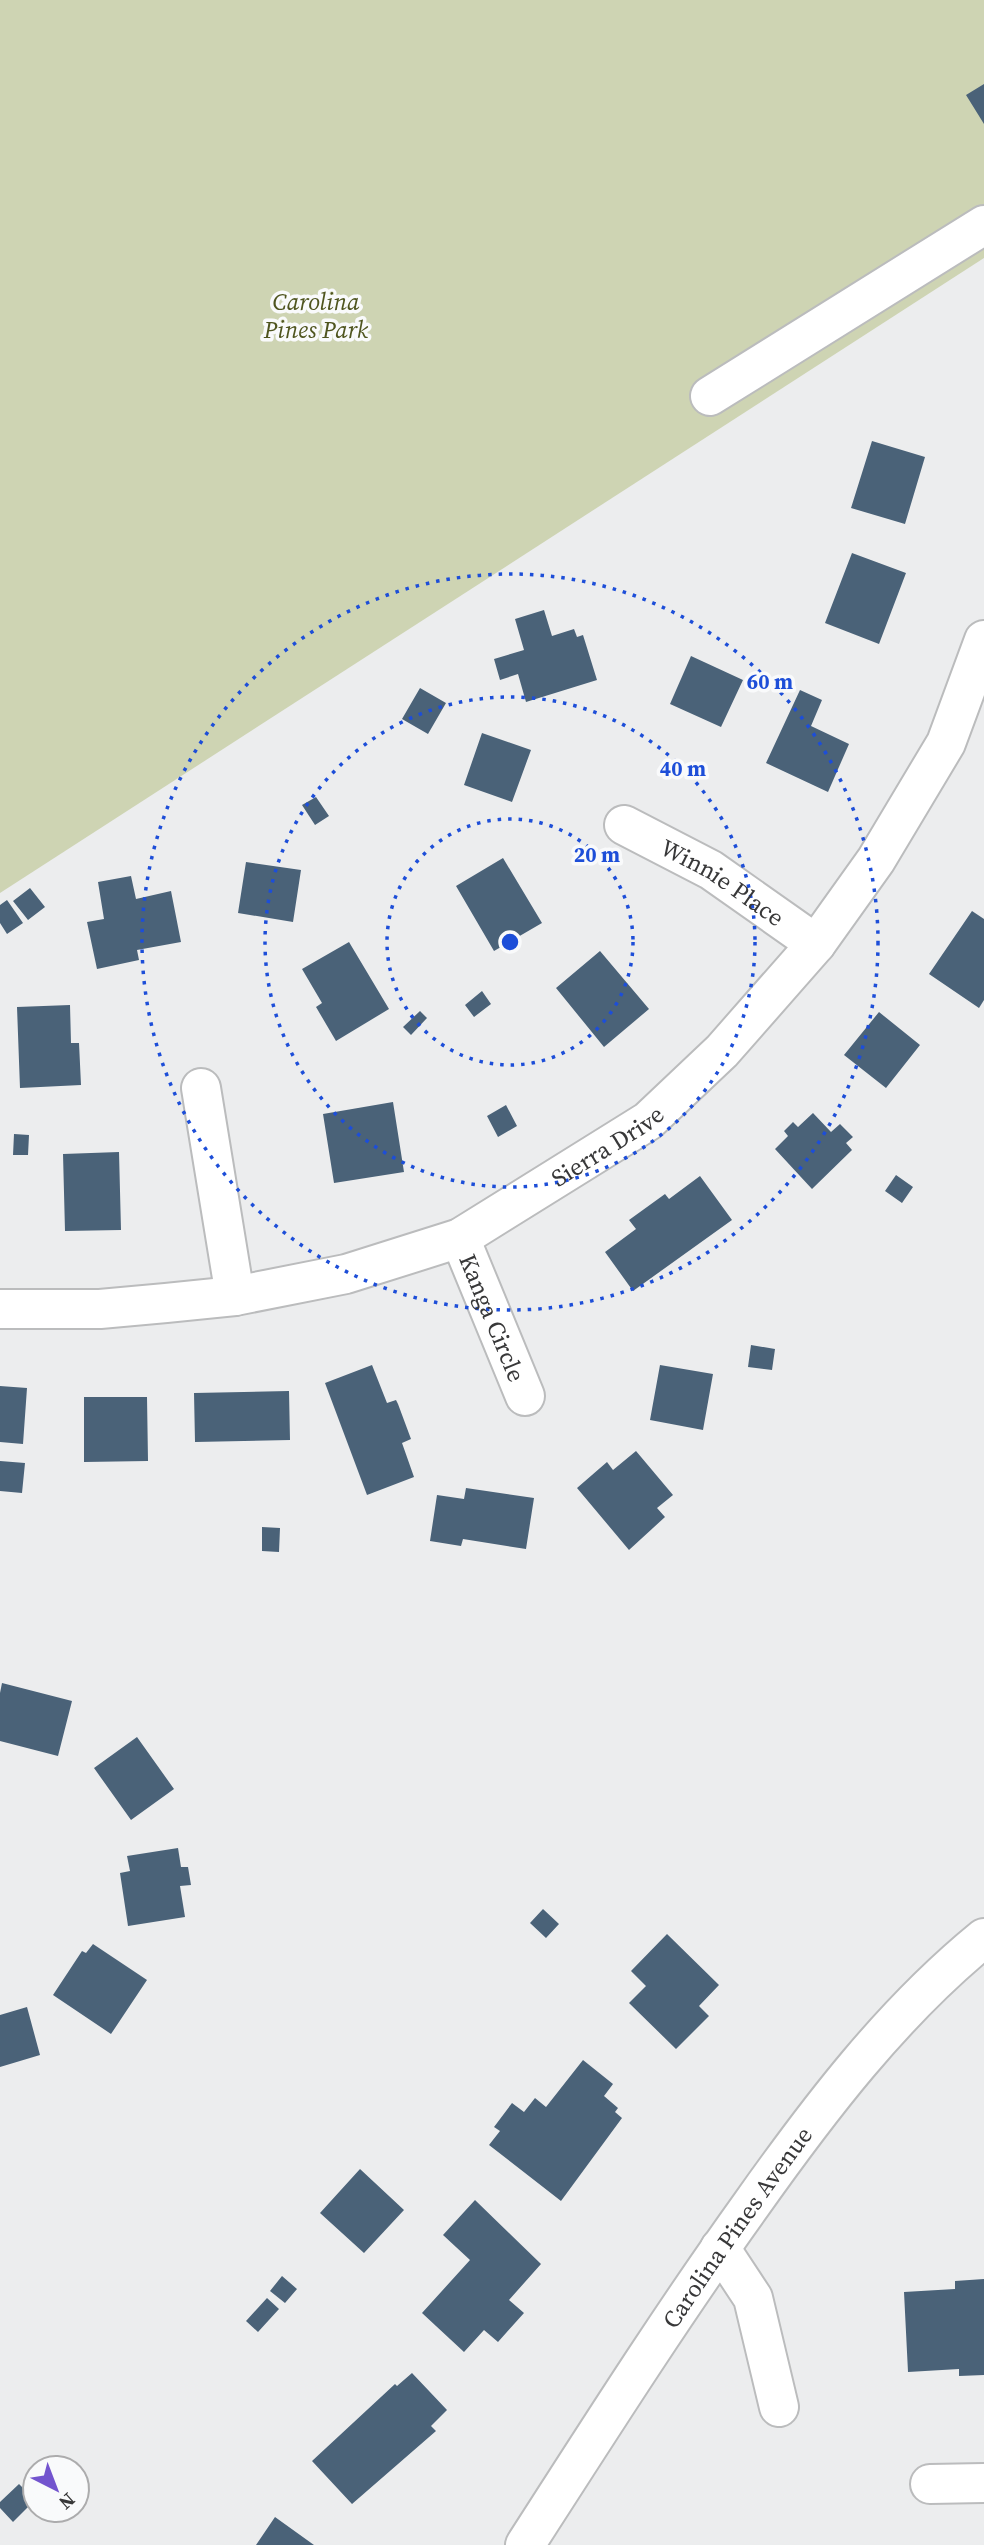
<svg xmlns="http://www.w3.org/2000/svg" width="984" height="2545" font-family="'Source Serif 4',serif">
<style>
.green{fill:#ced4b3}
.building{fill:#4a6278}
.lines{fill:none;stroke-linecap:round;stroke-linejoin:round}
.minor-casing{stroke:#bbbcbd;stroke-width:42}
.minor{stroke:#fff;stroke-width:38}
.ring{fill:none;stroke:#1d4ed8;stroke-width:3.5;stroke-dasharray:3.5 7}
.labels{text-anchor:middle;dominant-baseline:central;stroke-width:7;stroke-linejoin:round;paint-order:stroke}
.park-label{font-size:24px;font-style:italic;fill:#4f551f;stroke:#f9fafb}
.street-label{font-size:24px;fill:#383839;stroke:#f9fafb}
.centre{fill:#1d4ed8;stroke:#f9fafb;stroke-width:3.5}
.ring-label{font-size:21px;text-anchor:middle;font-weight:bold;fill:#1d4ed8;stroke:#f9fafb;stroke-width:7;stroke-linejoin:round;paint-order:stroke}
</style>
<rect width="100%" height="100%" fill="#ecedee"/>
<path class="green" d="M 0,0 L 984,0 L 984,258 L 0,893 Z"/>
<path class="building" d="M 984,84 L 984,124 L 966,95 Z
M 872,441 L 925,457 L 905,524 L 851,508 Z
M 852,553 L 906,573 L 879,644 L 825,623 Z
M 544,610 L 552,636 L 574,629 L 577,637 L 583,635 L 597,680 L 526,702 L 518,674 L 500,680 L 494,659 L 524,650 L 515,619 Z
M 691,656 L 743,680 L 721,727 L 670,704 Z
M 420,688 L 446,703 L 428,734 L 402,719 Z
M 800,690 L 822,700 L 811,726 L 849,744 L 828,792 L 766,763 Z
M 482,733 L 531,750 L 512,802 L 464,785 Z
M 316,797 L 329,816 L 315,825 L 302,805 Z
M 503,858 L 542,923 L 494,951 L 456,886 Z
M 246,862 L 301,870 L 293,922 L 238,913 Z
M 131,876 L 136,899 L 171,891 L 181,942 L 137,950 L 139,960 L 97,969 L 87,922 L 104,919 L 98,882 Z
M 30,888 L 45,907 L 28,920 L 13,901 Z
M 7,900 L 23,923 L 7,934 L 0,923 L 0,905 Z
M 972,911 L 984,919 L 984,1000 L 979,1008 L 929,974 Z
M 349,942 L 389,1009 L 336,1041 L 316,1007 L 322,1003 L 302,969 Z
M 600,951 L 649,1009 L 604,1047 L 556,988 Z
M 482,991 L 491,1004 L 474,1017 L 465,1005 Z
M 70,1005 L 71,1043 L 79,1043 L 81,1085 L 20,1088 L 17,1007 Z
M 420,1011 L 427,1018 L 411,1035 L 403,1027 Z
M 879,1012 L 920,1045 L 886,1088 L 844,1055 Z
M 393,1102 L 404,1172 L 334,1183 L 323,1114 Z
M 506,1105 L 517,1126 L 498,1137 L 487,1116 Z
M 813,1113 L 831,1132 L 840,1124 L 853,1137 L 846,1143 L 852,1150 L 812,1189 L 775,1149 L 788,1136 L 784,1131 L 793,1122 L 798,1127 Z
M 14,1134 L 29,1135 L 28,1155 L 13,1155 Z
M 119,1152 L 121,1230 L 65,1231 L 63,1154 Z
M 896,1175 L 913,1187 L 902,1203 L 885,1191 Z
M 700,1176 L 732,1220 L 633,1291 L 605,1252 L 636,1229 L 629,1220 L 665,1194 L 669,1199 Z
M 751,1345 L 775,1349 L 772,1370 L 748,1367 Z
M 372,1365 L 387,1403 L 396,1400 L 398,1404 L 411,1439 L 402,1443 L 414,1477 L 367,1495 L 325,1383 Z
M 660,1365 L 713,1374 L 703,1430 L 650,1420 Z
M 0,1386 L 27,1388 L 23,1444 L 0,1442 Z
M 289,1391 L 290,1440 L 195,1442 L 194,1393 Z
M 84,1397 L 147,1397 L 148,1461 L 84,1462 Z
M 636,1451 L 673,1495 L 657,1508 L 665,1517 L 629,1550 L 577,1488 L 607,1462 L 613,1470 Z
M 0,1461 L 25,1463 L 22,1493 L 0,1491 Z
M 466,1488 L 534,1498 L 526,1549 L 463,1539 L 461,1546 L 430,1541 L 437,1495 L 464,1499 Z
M 262,1527 L 280,1528 L 279,1552 L 262,1551 Z
M 2,1683 L 72,1701 L 58,1756 L 0,1741 L 0,1693 Z
M 137,1737 L 174,1789 L 131,1820 L 94,1768 Z
M 178,1848 L 181,1867 L 188,1867 L 191,1885 L 180,1886 L 185,1917 L 128,1926 L 120,1873 L 130,1871 L 127,1856 Z
M 543,1909 L 559,1924 L 546,1938 L 530,1923 Z
M 667,1934 L 719,1985 L 699,2006 L 709,2016 L 676,2049 L 629,2003 L 646,1986 L 631,1971 Z
M 93,1944 L 147,1980 L 111,2034 L 53,1995 L 82,1951 L 86,1953 Z
M 27,2007 L 40,2055 L 0,2067 L 0,2015 Z
M 583,2060 L 613,2084 L 604,2096 L 618,2108 L 615,2112 L 622,2118 L 561,2201 L 489,2145 L 500,2131 L 494,2127 L 512,2103 L 524,2112 L 535,2098 L 546,2107 Z
M 360,2169 L 404,2210 L 364,2253 L 320,2213 Z
M 475,2200 L 541,2264 L 509,2300 L 524,2313 L 498,2342 L 484,2330 L 464,2352 L 422,2313 L 470,2260 L 443,2235 Z
M 282,2276 L 297,2289 L 285,2303 L 270,2291 Z
M 984,2279 L 984,2375 L 959,2376 L 959,2369 L 908,2372 L 904,2292 L 955,2289 L 955,2281 Z
M 267,2298 L 279,2309 L 258,2332 L 246,2321 Z
M 412,2373 L 447,2410 L 431,2426 L 436,2431 L 352,2504 L 312,2461 L 395,2384 L 397,2386 Z
M 19,2484 L 35,2500 L 13,2522 L 0,2508 L 0,2502 Z
M 275,2517 L 314,2545 L 256,2545 Z"/>
<g class="lines">
<g class="minor-casing">
<g id="minor">
<path d="M 710,396 L 984,225"/>
<path id="s1" d="M 624,825 L 711,870 L 816,944"/>
<path d="M 201,1088 L 235,1296"/>
<path id="s2" d="M 460,1238 L 525,1396"/>
<path id="s3" d="M 0,1309 L 100,1309 L 166,1303 L 235,1296 L 346,1274 L 460,1238 L 648,1121 L 722,1051 L 816,944 L 876,860 L 946,743 L 984,640"/>
<path d="M 720,2248 L 753,2298 L 779,2407"/>
<path d="M 930,2484 L 984,2483"/>
<path id="s4" d="M 525,2545 C 599,2430 672,2315 751,2205 C 819,2109 892,2013 984,1938"/>
</g>
</g>
<use href="#minor" class="minor"/>
</g>
<g class="ring">
<circle cx="510" cy="942" r="123"/>
<circle cx="510" cy="942" r="245"/>
<circle cx="510" cy="942" r="368"/>
</g>
<g class="labels">
<g class="park-label">
<text x="316" y="301">Carolina<tspan x="316" dy="28">Pines Park</tspan></text>
</g>
<g class="street-label">
<text stroke="none"><textPath href="#s1" startOffset="114">Winnie Place</textPath></text>
<text stroke="none"><textPath href="#s3" startOffset="642">Sierra Drive</textPath></text>
<text stroke="none"><textPath href="#s2" startOffset="86">Kanga Circle</textPath></text>
<text stroke="none"><textPath href="#s4" startOffset="382">Carolina Pines Avenue</textPath></text>
</g>
</g>
<circle cx="510" cy="942" r="10" class="centre"/>
<g class="ring-label">
<text x="770" y="689">60 m</text>
<text x="683" y="776">40 m</text>
<text x="597" y="862">20 m</text>
</g>
<g transform="translate(56 2489) rotate(138)"><circle r="33" fill="#f9fafb" stroke="#acacad" stroke-width="2"/>
<path d="M0-5L12 26L0 18L-12 26Z" fill="#7354ce"/>
<text y="-10" font-size="19" font-weight="bold" text-anchor="middle" fill="#383839">N</text>
</g>
</svg>
